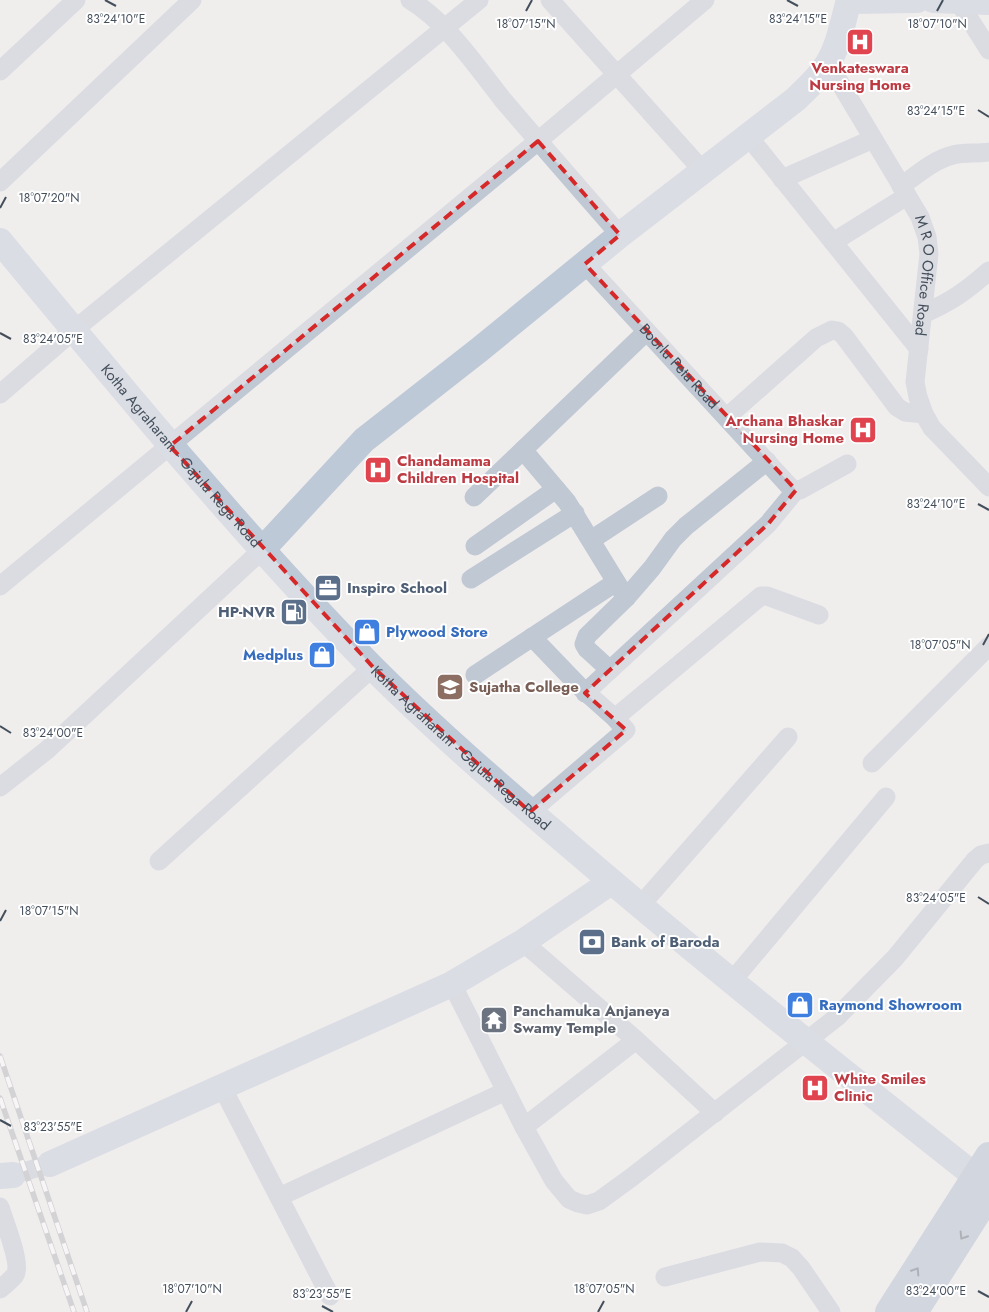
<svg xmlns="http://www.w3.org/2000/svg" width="989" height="1312" font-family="Jost,sans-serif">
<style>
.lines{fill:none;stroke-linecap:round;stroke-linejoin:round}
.street{stroke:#bfc8d3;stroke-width:19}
.secondary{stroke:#bec9d8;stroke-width:26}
.primary{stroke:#abbace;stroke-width:28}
.rail-casing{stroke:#afb2b8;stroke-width:5.5}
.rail{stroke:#fff;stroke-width:4;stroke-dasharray:11;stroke-linecap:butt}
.oneway{stroke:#5e6a78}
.marked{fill:none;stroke:#d62828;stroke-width:4;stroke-dasharray:10 6;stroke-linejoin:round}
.ticks{fill:none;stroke:#444f5c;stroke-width:2}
.labels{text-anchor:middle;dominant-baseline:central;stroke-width:4;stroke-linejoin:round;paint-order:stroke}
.health-label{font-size:15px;font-weight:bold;fill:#be3a42;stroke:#fff;text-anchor:start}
.street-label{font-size:15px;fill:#444f5c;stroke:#fff}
.service-label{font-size:15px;font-weight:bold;fill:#4e5e75;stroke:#fff;text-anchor:start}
.shop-label{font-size:15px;font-weight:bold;fill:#366cbe;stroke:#fff;text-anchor:start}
.education-label{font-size:15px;font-weight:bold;fill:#785e54;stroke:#fff;text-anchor:start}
.worship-label{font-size:15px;font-weight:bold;fill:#5b616d;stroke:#fff;text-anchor:start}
.ticks-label{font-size:12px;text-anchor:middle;fill:#444f5c;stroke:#fff;stroke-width:4;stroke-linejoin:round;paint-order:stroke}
</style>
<rect width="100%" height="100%" fill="#f0eded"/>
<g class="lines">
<g class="street">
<path d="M 410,0 C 446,21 477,67 503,100 C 542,146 581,190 620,235"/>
<path d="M 550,0 L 703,171"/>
<path d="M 958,1 L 989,50"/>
<path id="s1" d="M 828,63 L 920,217 L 927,237 L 929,254 L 915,382 L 918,397 L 924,414 L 932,428 L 989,487"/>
<path d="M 0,71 L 76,0"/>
<path d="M 748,136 L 919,349"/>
<path d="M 782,179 L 873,139"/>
<path d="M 0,182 L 192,0"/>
<path d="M 901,186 C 917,175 933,160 953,155 C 964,152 977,154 989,152"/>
<path d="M 833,242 L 907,196"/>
<path id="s2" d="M 585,264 L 790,487 L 796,490 L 800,490 L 847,464"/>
<path d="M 923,314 C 952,301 965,292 989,271"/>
<path d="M 0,394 L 74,330 L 479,0"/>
<path d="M 727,417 L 816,338 L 832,330 L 838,331 L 844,336 L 897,407 L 905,412 L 924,414"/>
<path d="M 523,450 L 567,502 L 626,598"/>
<path d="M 474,497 L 646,332"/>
<path d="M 591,540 L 658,496"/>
<path d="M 475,546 L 556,489"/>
<path d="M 471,579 L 575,513"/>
<path d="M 0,586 L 538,141 L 705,0"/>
<path d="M 610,670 L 587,649 L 584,644 L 587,636 L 626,598 L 652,568 L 673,539 L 686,526 L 767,461"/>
<path d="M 475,675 L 616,582"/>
<path d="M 585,693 L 768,524 L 796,490"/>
<path d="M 615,718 L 761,596 L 767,596 L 819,615"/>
<path d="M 872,763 L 989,646"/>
<path d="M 0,787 L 47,750 L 262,550"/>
<path d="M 530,812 L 626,730 L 615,718 L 580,687 L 532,637"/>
<path d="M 159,861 L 373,667"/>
<path d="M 640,906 L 788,737"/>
<path d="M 523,942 L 636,1040 L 715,1113"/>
<path d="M 732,981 L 886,797"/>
<path d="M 452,984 L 524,1127 L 554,1181 L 569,1199 L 578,1203 L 587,1205 L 599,1201 L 632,1177 L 837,1017 L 895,958 L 975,860 L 981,855 L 989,853"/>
<path d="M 222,1087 L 330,1296"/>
<path d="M 524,1127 L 636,1040"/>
<path d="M 13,1175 L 50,1164"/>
<path d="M 279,1197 L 506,1091"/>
<path d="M 0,1207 C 4,1221 22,1264 15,1275 C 11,1280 5,1285 0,1289"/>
<path d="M 665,1277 L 760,1252 L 782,1253 L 792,1258 L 801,1268 L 831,1312"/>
</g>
<g class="secondary">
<path d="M 933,0 L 989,2"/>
<path d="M 849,1 L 917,0"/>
<path id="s3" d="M 0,241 C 120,386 240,532 372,667 C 437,732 507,792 577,852 C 711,967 850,1077 989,1187"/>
<path d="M 262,550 L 364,440 L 479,350 L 620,235 L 796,99 C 807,88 820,77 828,63 C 839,45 843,21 849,0"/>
<path d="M 50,1164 L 452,984 L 523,942 L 611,882"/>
<path d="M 0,1176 L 13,1175"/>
</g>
<path class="primary" d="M 889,1312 L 989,1156
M 914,1312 L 989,1194"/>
<g class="rail-casing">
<path id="rail" d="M 0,1056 L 87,1312
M 0,1098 L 74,1312"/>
</g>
<use href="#rail" class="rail"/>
</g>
<defs><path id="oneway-chevron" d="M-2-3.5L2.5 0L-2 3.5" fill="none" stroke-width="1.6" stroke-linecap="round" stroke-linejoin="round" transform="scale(1.25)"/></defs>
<g class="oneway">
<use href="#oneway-chevron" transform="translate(963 1236) rotate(122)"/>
<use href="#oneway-chevron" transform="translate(916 1271) rotate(-57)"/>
</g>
<path d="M0 0H989V1312H0ZM 538,141 L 620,235 L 585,264 L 796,490 L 768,524 L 585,693 L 626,730 L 530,812 L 373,667 L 170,446 Z" fill="#f0eded" fill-opacity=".55" fill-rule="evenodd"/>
<path class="marked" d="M 538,141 L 620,235 L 585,264 L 796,490 L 768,524 L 585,693 L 626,730 L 530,812 L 373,667 L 170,446 Z"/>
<path class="ticks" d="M 105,0 L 116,6M 787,0 L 798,6M 526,11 L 532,0M 937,11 L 943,0M 978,110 L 989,117M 0,208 L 6,197M 0,333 L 11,339M 978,504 L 989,510M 983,645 L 989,634M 0,726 L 11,733M 978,897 L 989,904M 0,921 L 6,910M 0,1120 L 11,1126M 978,1291 L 989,1297M 322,1306 L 333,1312M 186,1312 L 192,1301M 598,1312 L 604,1301"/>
<defs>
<g id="hospital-square" transform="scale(1.4375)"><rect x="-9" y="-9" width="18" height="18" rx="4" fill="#e0444e" stroke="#fff"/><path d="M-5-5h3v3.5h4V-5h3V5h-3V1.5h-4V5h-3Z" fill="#fff"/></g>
<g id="office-square" transform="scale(1.4375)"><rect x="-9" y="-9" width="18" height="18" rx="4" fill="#5c6f8a" stroke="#fff"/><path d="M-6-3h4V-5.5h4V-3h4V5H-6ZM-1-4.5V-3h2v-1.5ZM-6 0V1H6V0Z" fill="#fff"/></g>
<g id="fuel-square" transform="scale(1.4375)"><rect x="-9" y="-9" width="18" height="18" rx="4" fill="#5c6f8a" stroke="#fff"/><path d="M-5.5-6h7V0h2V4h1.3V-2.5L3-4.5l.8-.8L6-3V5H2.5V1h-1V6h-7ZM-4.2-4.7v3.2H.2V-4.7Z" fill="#fff"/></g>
<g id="shop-square" transform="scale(1.4375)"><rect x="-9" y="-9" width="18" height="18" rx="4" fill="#3f7fe0" stroke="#fff"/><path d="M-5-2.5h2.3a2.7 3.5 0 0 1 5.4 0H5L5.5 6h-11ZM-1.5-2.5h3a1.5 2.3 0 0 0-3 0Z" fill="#fff"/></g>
<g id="university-square" transform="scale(1.4375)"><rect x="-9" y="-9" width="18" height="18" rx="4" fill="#8d6e63" stroke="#fff"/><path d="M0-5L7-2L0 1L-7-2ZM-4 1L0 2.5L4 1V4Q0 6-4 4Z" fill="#fff"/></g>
<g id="bank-square" transform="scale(1.4375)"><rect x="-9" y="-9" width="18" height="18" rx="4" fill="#5c6f8a" stroke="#fff"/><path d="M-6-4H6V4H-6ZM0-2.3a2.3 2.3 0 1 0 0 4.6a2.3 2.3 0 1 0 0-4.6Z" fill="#fff"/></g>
<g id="temple-square" transform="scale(1.4375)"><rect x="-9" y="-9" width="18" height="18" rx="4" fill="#6b7280" stroke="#fff"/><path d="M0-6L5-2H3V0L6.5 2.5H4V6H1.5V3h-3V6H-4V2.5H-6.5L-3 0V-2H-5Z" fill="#fff"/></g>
</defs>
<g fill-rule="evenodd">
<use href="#hospital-square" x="860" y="42"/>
<use href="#hospital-square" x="863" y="430"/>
<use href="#hospital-square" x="378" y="470"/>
<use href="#office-square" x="328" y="588"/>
<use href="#fuel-square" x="294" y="612"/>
<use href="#shop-square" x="367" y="632"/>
<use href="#shop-square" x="322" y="655"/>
<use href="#university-square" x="450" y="687"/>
<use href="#bank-square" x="592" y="942"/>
<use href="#shop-square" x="800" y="1005"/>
<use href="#temple-square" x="494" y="1020"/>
<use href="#hospital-square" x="815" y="1088"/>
</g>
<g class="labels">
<g class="health-label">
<text x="860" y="68" text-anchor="middle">Venkateswara<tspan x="860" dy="17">Nursing Home</tspan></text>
<text x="844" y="421" text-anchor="end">Archana Bhaskar<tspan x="844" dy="17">Nursing Home</tspan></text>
<text x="397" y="461">Chandamama<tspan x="397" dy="17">Children Hospital</tspan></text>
<text x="834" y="1079">White Smiles<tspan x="834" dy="17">Clinic</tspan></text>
</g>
<g class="street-label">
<text stroke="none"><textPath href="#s1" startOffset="239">M R O Office Road</textPath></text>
<text stroke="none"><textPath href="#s2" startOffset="139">Boorlu Peta Road</textPath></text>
<text stroke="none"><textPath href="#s3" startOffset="281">Kotha Agraharam - Gajula Rega Road</textPath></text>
<text stroke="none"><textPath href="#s3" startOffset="686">Kotha Agraharam - Gajula Rega Road</textPath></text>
</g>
<g class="service-label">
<text x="347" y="588">Inspiro School</text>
<text x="275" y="612" text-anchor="end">HP-NVR</text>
<text x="611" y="942">Bank of Baroda</text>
</g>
<g class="shop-label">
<text x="386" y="632">Plywood Store</text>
<text x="303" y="655" text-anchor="end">Medplus</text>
<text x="819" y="1005">Raymond Showroom</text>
</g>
<g class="education-label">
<text x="469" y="687">Sujatha College</text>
</g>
<g class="worship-label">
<text x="513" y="1011">Panchamuka Anjaneya<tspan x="513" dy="17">Swamy Temple</tspan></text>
</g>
</g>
<g class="ticks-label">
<text x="798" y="23">83°24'15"E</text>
<text x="116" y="23">83°24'10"E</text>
<text x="526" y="28">18°07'15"N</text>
<text x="937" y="28">18°07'10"N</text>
<text x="936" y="115">83°24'15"E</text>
<text x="49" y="202">18°07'20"N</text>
<text x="53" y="343">83°24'05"E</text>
<text x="936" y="508">83°24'10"E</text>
<text x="940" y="649">18°07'05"N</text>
<text x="53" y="737">83°24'00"E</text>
<text x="936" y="902">83°24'05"E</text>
<text x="49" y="915">18°07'15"N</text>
<text x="53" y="1131">83°23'55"E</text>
<text x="192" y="1293">18°07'10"N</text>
<text x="604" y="1293">18°07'05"N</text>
<text x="936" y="1295">83°24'00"E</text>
<text x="322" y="1298">83°23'55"E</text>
</g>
</svg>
